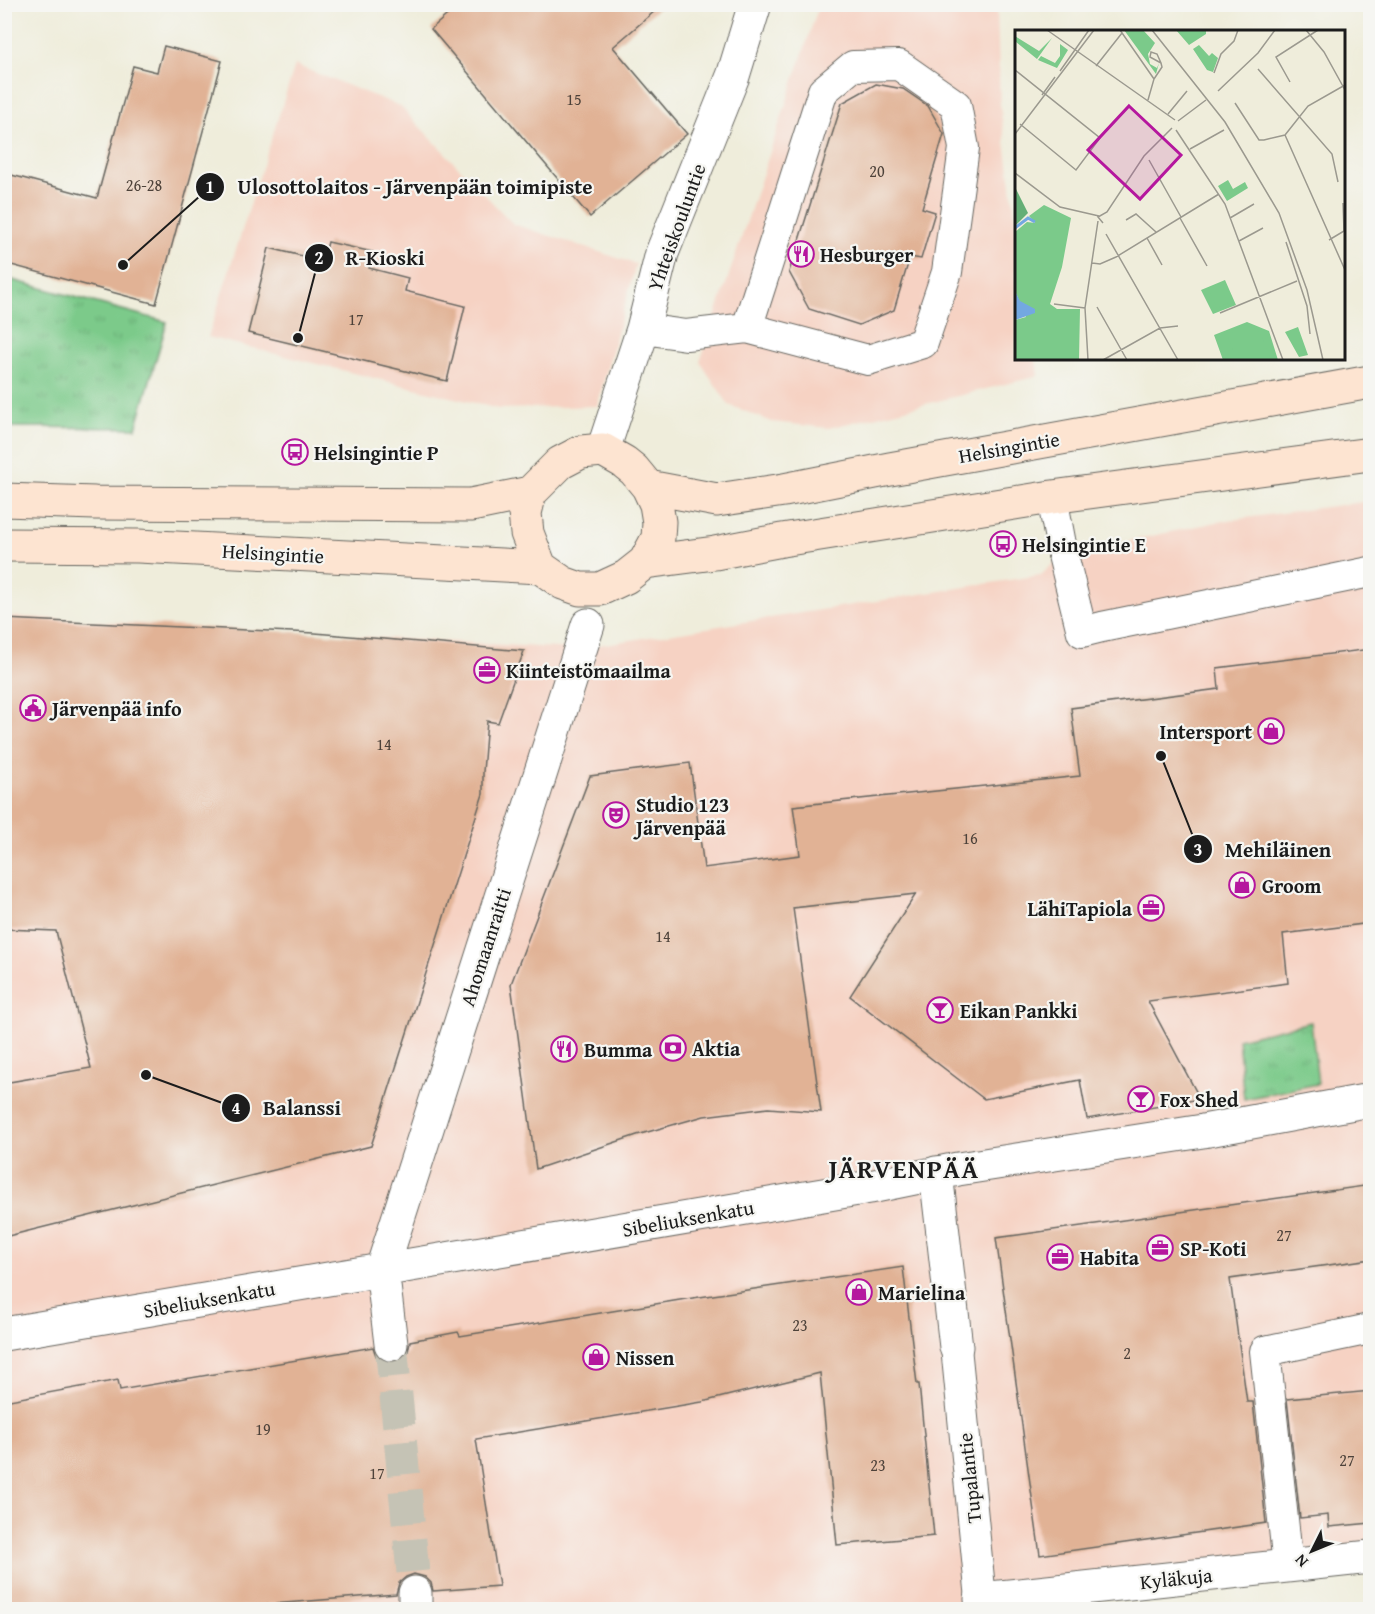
<svg xmlns="http://www.w3.org/2000/svg" width="1375" height="1614" font-family="'Gentium Book Plus',serif">
<style>
.built{fill:#f6d2c3}
.grass{fill:url(#grass-tufts);stroke:#4c7353;stroke-width:1.5}
.building{fill:#e1b295}
.lines{fill:none;stroke-linecap:round;stroke-linejoin:round}
.pedestrian-tunnel{stroke:#c5c3b5;stroke-width:33;stroke-dasharray:33 16;stroke-linecap:butt}
.service-casing{stroke:#66655f;stroke-width:32}
.pedestrian-casing{stroke:#66655f;stroke-width:35}
.minor-casing{stroke:#66655f;stroke-width:35}
.secondary-casing{stroke:#66655f;stroke-width:35}
.service{stroke:#fff;stroke-width:30}
.pedestrian{stroke:#fff;stroke-width:33}
.minor{stroke:#fff;stroke-width:33}
.secondary{stroke:#fde4d1;stroke-width:33}
.labels{text-anchor:middle;dominant-baseline:central;stroke-width:4.5;stroke-linejoin:round;paint-order:stroke}
.number-label{font-size:16px;fill:#4d423a}
.street-label{font-size:20px;fill:#1c1c1c;stroke:#f6f6f2}
.poi-label{font-size:20px;font-weight:bold;fill:#1c1c1c;stroke:#f6f6f2;text-anchor:start}
.district-label{font-size:26px;font-weight:bold;letter-spacing:1.5px;fill:#1c1c1c;stroke:#f6f6f2}
.inset-river{fill:none;stroke:#73a8e1;stroke-width:3}
.inset-road{fill:none;stroke:#9b998f;stroke-width:1.5}
.view{fill:#b5179e;fill-opacity:0.15;stroke:#b5179e;stroke-width:3}
.inset-edge{fill:none;stroke:#1c1c1c;stroke-width:3}
.leader{fill:none;stroke:#1c1c1c;stroke-width:2}
.callout-dot{fill:#1c1c1c;stroke:#f6f6f2;stroke-width:2}
.mark-label{font-size:18px;text-anchor:middle;font-weight:bold;fill:#fff}
.callout-label{font-size:21px;text-anchor:middle;font-weight:bold;fill:#1c1c1c;stroke:#f6f6f2;stroke-width:4.5;stroke-linejoin:round;paint-order:stroke}
</style>
<defs>
<pattern id="grass-tufts" width="24" height="20" patternUnits="userSpaceOnUse" patternTransform="scale(1.5)"><rect width="24" height="20" fill="#7bca8a"/><path d="M3 7l-1-3M5 7V3M7 7l1-3M15 17l-1-3M17 17v-4M19 17l1-3" fill="none" stroke="#6aad76"/></pattern>
</defs>
<rect width="100%" height="100%" fill="#f6f6f2"/>
<filter id="ink" filterUnits="userSpaceOnUse"><feTurbulence type="fractalNoise" baseFrequency=".0167" numOctaves="2"/><feDisplacementMap in="SourceGraphic" scale="12" xChannelSelector="R" yChannelSelector="G"/><feConvolveMatrix kernelMatrix="1 2 1 2 8 2 1 2 1" color-interpolation-filters="sRGB"/></filter>
<filter id="wash" filterUnits="userSpaceOnUse"><feTurbulence type="fractalNoise" baseFrequency=".008" numOctaves="4" result="noise"/><feDisplacementMap in="SourceGraphic" scale="24" xChannelSelector="R" yChannelSelector="G"/><feGaussianBlur stdDeviation="1.35" result="paint"/><feColorMatrix in="noise" values="0 0 0 0 0 0 0 0 0 0 0 0 0 0 0 0 0 1.4 0 .05"/><feComposite in="paint" operator="in"/></filter>
<g filter="url(#wash)">
<rect width="100%" height="100%" fill="#efeddb"/>
<path class="built" d="M 989,4 L 997,7 L 1000,105 L 1016,222 L 1016,358 L 1036,359 L 1038,376 L 829,428 L 772,422 L 729,405 L 700,362 L 819,5 Z
M 295,65 L 400,106 L 513,224 L 636,264 L 597,406 L 499,409 L 208,337 Z
M 1370,501 L 1370,1560 L 884,1610 L 5,1609 L 4,616 L 574,649 L 1041,575 L 1063,555 L 1217,522 Z"/>
<path class="grass" d="M 5,278 L 167,322 L 136,428 L 5,427 Z
M 1311,1022 L 1318,1084 L 1244,1099 L 1238,1039 Z"/>
<g id="blocks">
<path class="building" d="M 460,4 L 663,4 L 613,47 L 687,134 L 590,217 L 431,29 Z
M 164,46 L 222,61 L 156,304 L 4,263 L 4,173 L 97,198 L 133,66 L 157,72 Z
M 876,84 L 903,89 L 928,106 L 944,134 L 922,208 L 935,212 L 921,259 L 910,257 L 894,310 L 859,325 L 809,309 L 789,272 L 842,103 Z
M 328,242 L 373,252 L 369,268 L 408,278 L 405,291 L 465,306 L 447,381 L 248,333 L 269,248 L 323,261 Z
M 4,619 L 315,633 L 524,651 L 498,723 L 487,721 L 483,772 L 483,794 L 371,1146 L 4,1237 L 4,1083 L 91,1068 L 56,931 L 4,929 Z
M 1371,649 L 1371,923 L 1283,934 L 1288,983 L 1148,1001 L 1200,1099 L 1087,1119 L 1080,1080 L 984,1099 L 850,996 L 916,894 L 793,908 L 821,1112 L 768,1108 L 704,1116 L 637,1135 L 536,1169 L 511,984 L 590,776 L 690,763 L 704,868 L 800,855 L 793,806 L 1080,776 L 1071,708 L 1219,689 L 1217,668 Z
M 1371,1185 L 1371,1259 L 1230,1279 L 1247,1402 L 1253,1402 L 1266,1523 L 1040,1555 L 996,1238 Z
M 903,1267 L 917,1384 L 919,1384 L 934,1536 L 837,1545 L 820,1373 L 702,1402 L 476,1439 L 499,1586 L 433,1591 L 431,1583 L 425,1577 L 414,1574 L 406,1577 L 399,1583 L 396,1594 L 199,1610 L 4,1610 L 4,1401 L 118,1380 L 120,1390 L 373,1347 L 376,1356 L 383,1361 L 394,1362 L 402,1359 L 408,1352 L 410,1341 L 458,1332 L 460,1336 L 686,1299 Z
M 1371,1391 L 1371,1523 L 1329,1527 L 1328,1515 L 1300,1518 L 1287,1399 Z"/>
</g>
</g>
<g filter="url(#ink)">
<use href="#blocks" fill-opacity="0" stroke="#66655f" stroke-width="1.5"/>
<g class="lines">
<path class="pedestrian-tunnel" d="M 391,1344 L 415,1593"/>
<g class="service-casing">
<path id="service" d="M 643,329 L 686,335 L 747,328 L 868,360 L 923,343 L 947,272 L 964,148 L 956,105 L 899,65 L 853,66 L 823,91 L 747,328
M 1052,497 L 1063,555 L 1082,632 L 1102,627 L 1370,572
M 956,1347 L 981,1599
M 1288,1566 L 1265,1351 L 1370,1329"/>
</g>
<g class="pedestrian-casing">
<path id="pedestrian" d="M 936,1173 L 956,1347
M 4,1334 L 870,1187 L 958,1169 L 1203,1131 L 1370,1100
M 391,1344 L 382,1269 L 588,625
M 415,1593 L 415,1610"/>
</g>
<g class="minor-casing">
<path id="minor" d="M 603,450 L 643,329 L 662,253 L 733,76 L 755,4
M 982,1610 L 981,1599 L 1370,1557"/>
</g>
<g class="secondary-casing">
<path id="secondary" d="M 603,450 L 624,462 L 634,470 L 648,487 L 656,504 L 659,522 L 658,538 L 645,562 L 626,577 L 600,589 L 580,589 L 563,583 L 540,567 L 527,533 L 525,513 L 530,493 L 560,463 L 581,452 Z
M 648,487 L 717,500 L 784,490 L 890,469 L 1370,382
M 4,500 L 95,503 L 471,505 L 530,493
M 4,545 L 138,546 L 540,567
M 645,562 L 715,553 L 782,540 L 1052,497 L 1370,454"/>
</g>
<use href="#service" class="service"/>
<use href="#pedestrian" class="pedestrian"/>
<use href="#minor" class="minor"/>
<use href="#secondary" class="secondary"/>
</g>
</g>
<defs>
<g id="restaurant-ring" transform="scale(1.35)"><circle r="9.5" fill="#f6f6f2" stroke="#b5179e" stroke-width="1.5"/><path d="M-5-6h1v4h1v-4h1v4h1v-4h1v5L-1.5 .5V6h-2V.5L-5-1ZM5-6V6H3V1.5H1.5Q1.5-4 5-6Z" fill="#b5179e"/></g>
<g id="bus-ring" transform="scale(1.35)"><circle r="9.5" fill="#f6f6f2" stroke="#b5179e" stroke-width="1.5"/><path d="M-5-6H5V4H4V6H2V4H-2V6H-4V4H-5ZM-3.5-4V0h7V-4ZM-3.5 1.2v1.5H-2V1.2ZM2 1.2v1.5H3.5V1.2Z" fill="#b5179e"/></g>
<g id="office-ring" transform="scale(1.35)"><circle r="9.5" fill="#f6f6f2" stroke="#b5179e" stroke-width="1.5"/><path d="M-6-3h4V-5.5h4V-3h4V5H-6ZM-1-4.5V-3h2v-1.5ZM-6 0V1H6V0Z" fill="#b5179e"/></g>
<g id="civic-ring" transform="scale(1.35)"><circle r="9.5" fill="#f6f6f2" stroke="#b5179e" stroke-width="1.5"/><path d="M-.6-6.5H3V-4.5H.6V-3L4-1V1h2V6H-6V1h2V-1L-.6-3ZM-1.2 2.5V6h2.4V2.5Z" fill="#b5179e"/></g>
<g id="shop-ring" transform="scale(1.35)"><circle r="9.5" fill="#f6f6f2" stroke="#b5179e" stroke-width="1.5"/><path d="M-5-2.5h2.3a2.7 3.5 0 0 1 5.4 0H5L5.5 6h-11ZM-1.5-2.5h3a1.5 2.3 0 0 0-3 0Z" fill="#b5179e"/></g>
<g id="theatre-ring" transform="scale(1.35)"><circle r="9.5" fill="#f6f6f2" stroke="#b5179e" stroke-width="1.5"/><path d="M-5-5.5Q0-4 5-5.5V0Q5 5 0 6Q-5 5-5 0ZM-3.3-2.5H-1v1.5H-3.3ZM1-2.5H3.3v1.5H1ZM-2.8 1Q0 5.5 2.8 1Z" fill="#b5179e"/></g>
<g id="bar-ring" transform="scale(1.35)"><circle r="9.5" fill="#f6f6f2" stroke="#b5179e" stroke-width="1.5"/><path d="M-6-5H6L.8 .8V4.5H3.5V6h-7V4.5H-.8V.8Z" fill="#b5179e"/></g>
<g id="bank-ring" transform="scale(1.35)"><circle r="9.5" fill="#f6f6f2" stroke="#b5179e" stroke-width="1.5"/><path d="M-6-4H6V4H-6ZM0-2.3a2.3 2.3 0 1 0 0 4.6a2.3 2.3 0 1 0 0-4.6Z" fill="#b5179e"/></g>
</defs>
<g fill-rule="evenodd">
<use href="#restaurant-ring" x="801" y="254"/>
<use href="#bus-ring" x="295" y="452"/>
<use href="#bus-ring" x="1003" y="544"/>
<use href="#office-ring" x="487" y="670"/>
<use href="#civic-ring" x="33" y="708"/>
<use href="#shop-ring" x="1271" y="731"/>
<use href="#theatre-ring" x="616" y="815"/>
<use href="#shop-ring" x="1242" y="885"/>
<use href="#office-ring" x="1151" y="908"/>
<use href="#bar-ring" x="940" y="1010"/>
<use href="#bank-ring" x="673" y="1048"/>
<use href="#restaurant-ring" x="564" y="1049"/>
<use href="#bar-ring" x="1141" y="1099"/>
<use href="#office-ring" x="1160" y="1248"/>
<use href="#office-ring" x="1060" y="1257"/>
<use href="#shop-ring" x="859" y="1292"/>
<use href="#shop-ring" x="596" y="1357"/>
</g>
<g class="labels">
<g class="number-label">
<text x="574" y="99">15</text>
<text x="877" y="171">20</text>
<text x="144" y="185">26-28</text>
<text x="356" y="319">17</text>
<text x="384" y="744">14</text>
<text x="970" y="838">16</text>
<text x="663" y="936">14</text>
<text x="1284" y="1235">27</text>
<text x="800" y="1325">23</text>
<text x="1127" y="1353">2</text>
<text x="263" y="1429">19</text>
<text x="1347" y="1460">27</text>
<text x="878" y="1465">23</text>
<text x="377" y="1473">17</text>
</g>
<g class="street-label">
<text transform="translate(676 227) rotate(-70)">Yhteiskouluntie</text>
<text transform="translate(1009 447) rotate(-10)">Helsingintie</text>
<text transform="translate(273 553) rotate(3)">Helsingintie</text>
<text transform="translate(485 947) rotate(-72)">Ahomaanraitti</text>
<text transform="translate(688 1218) rotate(-10)">Sibeliuksenkatu</text>
<text transform="translate(209 1299) rotate(-10)">Sibeliuksenkatu</text>
<text transform="translate(969 1478) rotate(-96)">Tupalantie</text>
<text transform="translate(1176 1578) rotate(-6)">Kyläkuja</text>
</g>
<g class="poi-label">
<text x="820" y="254">Hesburger</text>
<text x="314" y="452">Helsingintie P</text>
<text x="1022" y="544">Helsingintie E</text>
<text x="506" y="670">Kiinteistömaailma</text>
<text x="52" y="708">Järvenpää info</text>
<text x="1252" y="731" text-anchor="end">Intersport</text>
<text x="636" y="804">Studio 123<tspan x="636" dy="23">Järvenpää</tspan></text>
<text x="1262" y="885">Groom</text>
<text x="1132" y="908" text-anchor="end">LähiTapiola</text>
<text x="960" y="1010">Eikan Pankki</text>
<text x="692" y="1048">Aktia</text>
<text x="584" y="1049">Bumma</text>
<text x="1160" y="1099">Fox Shed</text>
<text x="1180" y="1248">SP-Koti</text>
<text x="1080" y="1257">Habita</text>
<text x="878" y="1292">Marielina</text>
<text x="616" y="1357">Nissen</text>
</g>
<g class="district-label">
<text x="904" y="1168">JÄRVENPÄÄ</text>
</g>
</g>
<g transform="translate(1015 30)">
<rect width="330" height="330" fill="#efeddb"/>
<path d="M 109,0 L 128,0 L 140,13 L 133,24 L 135,34 L 142,38 L 144,33 L 141,44 ZM 161,0 L 191,0 L 191,4 L 174,15 ZM 0,6 L 24,21 L 37,8 L 22,29 L 1,12 ZM 45,14 L 53,20 L 42,38 L 23,30 L 26,26 L 40,33 L 45,26 ZM 184,15 L 194,26 L 197,23 L 203,28 L 198,42 L 192,40 L 178,19 ZM 213,150 L 218,159 L 230,152 L 233,158 L 212,171 L 203,156 ZM 29,175 L 56,188 L 47,237 L 35,274 L 42,279 L 65,279 L 64,330 L 0,330 L 0,290 L 11,287 L 0,261 L 0,202 L 12,192 L 20,193 L 14,186 ZM 210,250 L 221,275 L 198,284 L 186,260 ZM 232,292 L 254,301 L 263,330 L 208,330 L 199,305 ZM 283,297 L 293,325 L 284,327 L 270,302 Z" fill="#7bca8a"/>
<path d="M 0,157 L 13,183 L 0,196 Z" fill="#64ae76"/>
<path d="M 204,254 L 213,273 L 202,278 L 193,258 ZM 230,295 L 242,299 L 247,307 L 256,330 L 222,330 L 213,308 L 221,298 Z" fill="#7bca8a"/>
<path d="M 0,261 L 5,271 L 20,279 L 20,283 L 0,290 Z" fill="#73a8e1"/>
<path class="inset-river" d="M 0,198 L 13,188 L 20,192"/>
<path class="inset-road" d="M 32,0 L 160,90M 105,0 L 139,49 L 133,70M 137,0 L 210,92 L 264,183 L 292,260 L 308,330M 291,0 L 309,22 L 330,60M 81,36 L 107,3M 243,39 L 317,124 L 323,152M 0,40 L 85,108 L 61,140 L 5,94M 45,41 L 74,0M 199,43 L 206,24 L 219,11 L 223,0M 139,49 L 147,37 L 146,33 L 142,24 L 136,22 L 135,27 L 146,33M 275,52 L 261,27 L 303,0M 203,61 L 243,23 L 260,0M 27,65 L 40,47M 220,73 L 244,110 L 249,110 L 270,105 L 293,76 L 330,55M 153,84 L 172,61M 163,91 L 191,70M 161,100 L 210,174 L 268,330M 0,104 L 79,0M 270,105 L 330,240M 175,119 L 209,100M 134,130 L 166,187M 0,143 L 45,177 L 84,186M 165,188 L 192,236M 215,188 L 239,174M 111,190 L 121,184 L 141,202M 88,193 L 83,187 L 92,182 L 129,126 L 157,98M 91,204 L 163,330M 132,208 L 147,235M 314,210 L 329,201 L 328,173M 224,211 L 248,198M 271,212 L 292,276 L 295,304M 77,233 L 85,234 L 101,227 L 204,164M 39,274 L 70,278M 82,277 L 112,330M 205,283 L 282,251M 73,330 L 70,278 L 83,191M 88,330 L 145,298 L 163,296"/>
<path class="view" d="M 114,76 L 166,125 L 125,169 L 73,120 Z"/>
<rect width="330" height="330" class="inset-edge"/>
</g>
<path class="leader" d="M123 265L210 187M298 338L319 258M1161 756L1198 849M146 1075L236 1108"/>
<g class="callout-dot">
<circle cx="123" cy="265" r="6"/>
<circle cx="298" cy="338" r="6"/>
<circle cx="1161" cy="756" r="6"/>
<circle cx="146" cy="1075" r="6"/>
<circle cx="210" cy="187" r="15"/>
<circle cx="319" cy="258" r="15"/>
<circle cx="1198" cy="849" r="15"/>
<circle cx="236" cy="1108" r="15"/>
</g>
<g class="mark-label">
<text x="210" y="193">1</text>
<text x="319" y="264">2</text>
<text x="1198" y="856">3</text>
<text x="236" y="1114">4</text>
</g>
<g class="callout-label">
<text x="415" y="194">Ulosottolaitos - Järvenpään toimipiste</text>
<text x="385" y="265">R-Kioski</text>
<text x="1278" y="857">Mehiläinen</text>
<text x="302" y="1115">Balanssi</text>
</g>
<rect width="1375" height="1614" fill="none" stroke="#f6f6f2" stroke-width="24"/>
<g transform="translate(1312 1551) rotate(227)" stroke="#f6f6f2" stroke-width="4.5" paint-order="stroke">
<path d="M0-4.5L10 22L0 15L-10 22Z" fill="#1c1c1c"/>
<text y="-9" font-size="16" font-weight="bold" text-anchor="middle" fill="#1c1c1c">N</text>
</g>
</svg>
